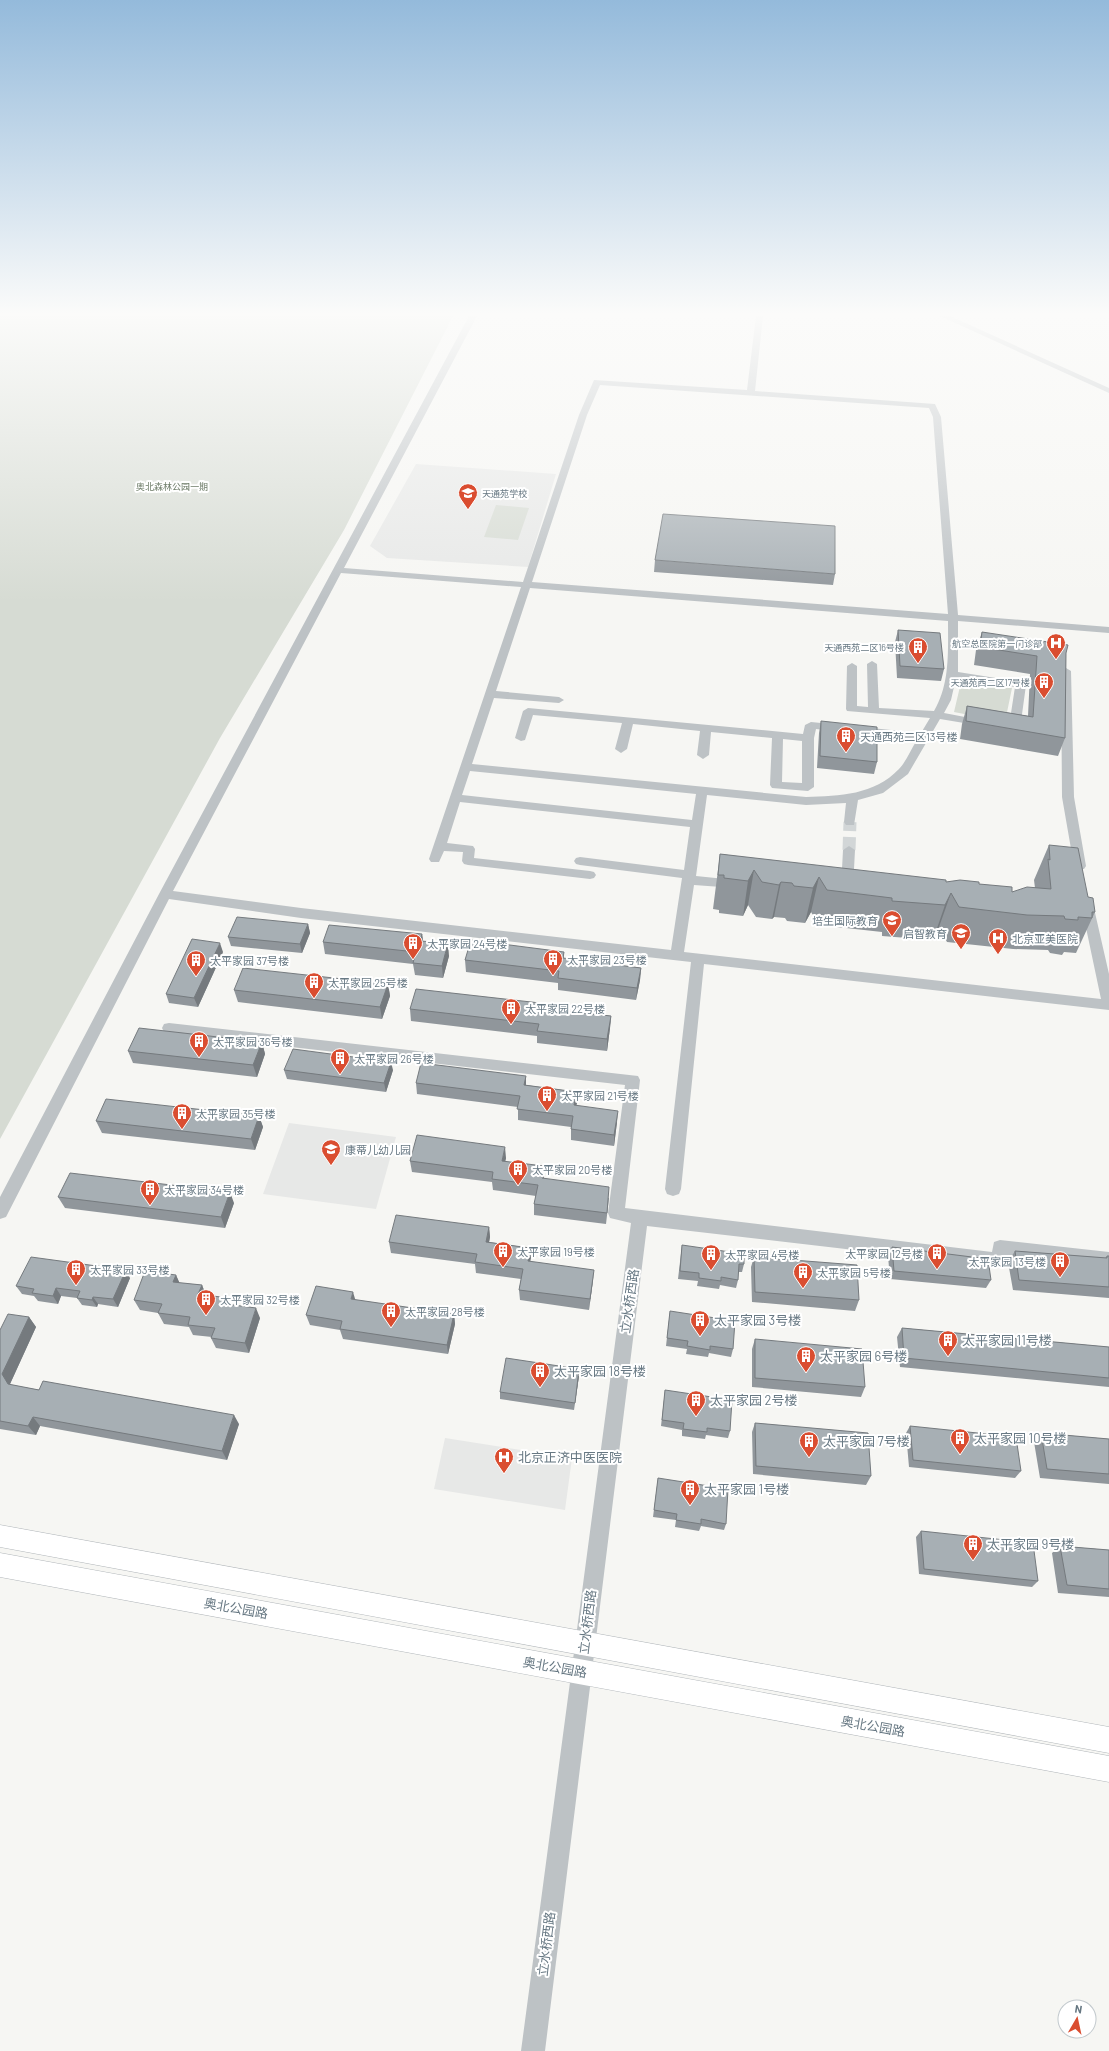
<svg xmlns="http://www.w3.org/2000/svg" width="1109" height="2051" font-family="Barlow,'Noto Sans SC',sans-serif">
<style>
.built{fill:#e7e8e7}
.green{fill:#d6dbd3}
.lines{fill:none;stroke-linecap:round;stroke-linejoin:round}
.minor-tunnel{stroke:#d2d6d7;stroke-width:13;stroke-dasharray:13 6;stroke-linecap:butt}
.major-casing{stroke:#b1b6ba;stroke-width:1}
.minor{fill:#bdc2c5;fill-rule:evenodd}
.major{fill:#fff;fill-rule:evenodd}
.wall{fill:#90969b}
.shaded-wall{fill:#757a7e}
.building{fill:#a7afb4;stroke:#757a7e}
.labels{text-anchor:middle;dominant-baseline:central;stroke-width:4;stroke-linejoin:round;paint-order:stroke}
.far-park-label{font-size:9px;fill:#6b7a66;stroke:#fff}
.far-poi-label{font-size:9px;fill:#677883;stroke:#fff;text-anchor:end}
.poi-label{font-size:11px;fill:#677883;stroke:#fff;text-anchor:start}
.near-street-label{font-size:13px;fill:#677883;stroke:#fff}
.near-poi-label{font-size:13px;fill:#677883;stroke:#fff;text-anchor:start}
</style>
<rect width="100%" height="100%" fill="#f6f6f3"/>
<path class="built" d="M 416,464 L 556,474 L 528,567 L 387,558 L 370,546 Z
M 289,1123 L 396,1137 L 376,1209 L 263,1194 Z
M 445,1438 L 572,1458 L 565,1510 L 434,1489 Z"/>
<path class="green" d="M 0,316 L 453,316 L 344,530 L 220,738 L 0,1139 Z
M 496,505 L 529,508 L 518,540 L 484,537 Z
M 962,678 L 1012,688 L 1005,722 L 954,712 Z"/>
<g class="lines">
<path class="minor-tunnel" d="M 849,850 L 850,822"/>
<g class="major-casing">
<path id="major" d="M 0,1525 L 1109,1727 L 1109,1753 L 0,1547 Z
M 0,1553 L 1109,1756 L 1109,1782 L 0,1577 Z"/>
</g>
<path class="minor" d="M 469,316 L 477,316 L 344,568 L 523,582 L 579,415 L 594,380 L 747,390 L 756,316 L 763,316 L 755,391 L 935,404 L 941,417 L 958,615 L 1109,627 L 1109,633 L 958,621 L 958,672 L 1021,682 L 1026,685 L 1020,729 L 1014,732 L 1006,731 L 1004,729 L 1009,726 L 1015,687 L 956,678 L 951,700 L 944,713 L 986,721 L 988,723 L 986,725 L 982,726 L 940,719 L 908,774 L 883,793 L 858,800 L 854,825 L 846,825 L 844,822 L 846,803 L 806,805 L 707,795 L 696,876 L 735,880 L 739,881 L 741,884 L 739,887 L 735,888 L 694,885 L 684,952 L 1101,999 L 1081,904 L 1082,901 L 1092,901 L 1093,904 L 1109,974 L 1109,1010 L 704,964 L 681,1189 L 679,1194 L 673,1196 L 667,1194 L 665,1189 L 691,962 L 301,918 L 169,899 L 6,1217 L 0,1219 L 0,1197 L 159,894 ZM 600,385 L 929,408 L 933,417 L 948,614 L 532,582 L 587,415 ZM 341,573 L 521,587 L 429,859 L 431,862 L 439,862 L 444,851 L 463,852 L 462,861 L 464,864 L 468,865 L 590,879 L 594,878 L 596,875 L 594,872 L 590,871 L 474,858 L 475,849 L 473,846 L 447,843 L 460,802 L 690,827 L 684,870 L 580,857 L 576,858 L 574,861 L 576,864 L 580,865 L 682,878 L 671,950 L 301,908 L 173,891 ZM 530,588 L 948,621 C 948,652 950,684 934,711 L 879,708 L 877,664 L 872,661 L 867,664 L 868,707 L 857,706 L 857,666 L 852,663 L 847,666 L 846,709 L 847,711 L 930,718 L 921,733 L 811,722 L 805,725 L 803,734 L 528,708 L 523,711 L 515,738 L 521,741 L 525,740 L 533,715 L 622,723 L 615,749 L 621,753 L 627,749 L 633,724 L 700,731 L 697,755 L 703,759 L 709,755 L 711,732 L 772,738 L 770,785 L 772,788 L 808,791 L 814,787 L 814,738 L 816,729 L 917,740 C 911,749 906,762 899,769 C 874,795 840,796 806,797 L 472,764 L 494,698 L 559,703 L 564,700 L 559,697 L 496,691 ZM 783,739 L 802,741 L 802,783 L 782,782 ZM 470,771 L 696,794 L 692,820 L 462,795 Z
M 940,316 L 950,316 L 1109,388 L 1109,393 Z
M 1066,668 L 1071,671 L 1074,797 L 1086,866 L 1084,869 L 1076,869 L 1074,866 L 1062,797 L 1061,671 Z
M 849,846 L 855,850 L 853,888 L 851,891 L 843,891 L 841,888 L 843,850 Z
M 169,1023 L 638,1076 L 640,1080 L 625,1208 L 992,1252 L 994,1242 L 1000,1240 L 1109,1252 L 1109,1266 L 1008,1255 L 1006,1265 L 1000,1267 L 647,1226 L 545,2051 L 521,2051 L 631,1223 L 610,1218 L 608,1213 L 625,1085 L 169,1033 L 164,1032 L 162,1028 L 164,1024 Z"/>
<use href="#major" class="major"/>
</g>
<path class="wall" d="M 655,560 L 835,574 L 833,585 L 654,572 Z
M 898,630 L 944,669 L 941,681 L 897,678 L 895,642 Z
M 982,632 L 1066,653 L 1065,738 L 1058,756 L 960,739 L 962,724 L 967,706 L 1028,716 L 1030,674 L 974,665 L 976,650 Z
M 821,721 L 877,762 L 874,774 L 817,768 L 819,733 Z
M 1049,845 L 1088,897 L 1095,912 L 1076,953 L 1064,952 L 1062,955 L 1050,953 L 1048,950 L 1013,949 L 947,942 L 939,927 L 933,940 L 882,936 L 882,932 L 819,925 L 811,912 L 805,923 L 787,921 L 785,918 L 774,917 L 772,919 L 756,917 L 748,905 L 743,916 L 719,913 L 719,910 L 713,909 L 720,854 L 946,882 L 979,884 L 1012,892 L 1035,888 L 1034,880 Z
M 308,924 L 310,933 L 302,953 L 231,946 L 228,937 Z
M 422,934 L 423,941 L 449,956 L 443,978 L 415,975 L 413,964 L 325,954 L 323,942 Z
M 223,952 L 198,1007 L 169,1003 L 166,994 Z
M 564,952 L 564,958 L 641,968 L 640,980 L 636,1000 L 558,990 L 558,983 L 466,972 L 465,960 Z
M 388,984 L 390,996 L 382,1019 L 238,1002 L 234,990 Z
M 540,1003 L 540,1008 L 611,1016 L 610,1028 L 607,1051 L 537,1043 L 537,1036 L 411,1021 L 410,1009 Z
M 262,1042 L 265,1054 L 257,1077 L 133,1063 L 128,1051 Z
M 284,1070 L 393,1070 L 386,1092 L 287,1079 Z
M 526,1076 L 526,1085 L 577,1092 L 576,1105 L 617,1122 L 614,1146 L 571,1140 L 571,1127 L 518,1120 L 518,1107 L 417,1094 L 416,1083 Z
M 259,1116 L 263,1127 L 255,1150 L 102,1133 L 96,1121 Z
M 506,1158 L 505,1161 L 544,1178 L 609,1198 L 606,1224 L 534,1215 L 534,1204 L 536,1196 L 493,1190 L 492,1182 L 412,1172 L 410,1161 Z
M 58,1197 L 234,1203 L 225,1228 L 65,1208 Z
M 489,1227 L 490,1237 L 489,1242 L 530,1248 L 530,1261 L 593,1280 L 589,1310 L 520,1300 L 519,1290 L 521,1279 L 476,1273 L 475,1264 L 391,1253 L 389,1242 Z
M 682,1245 L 744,1264 L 742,1272 L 738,1272 L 738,1280 L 736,1288 L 720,1285 L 719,1289 L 697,1286 L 698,1281 L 678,1279 Z
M 892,1247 L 991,1280 L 986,1288 L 890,1279 L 888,1256 Z
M 1015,1251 L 1105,1258 L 1107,1256 L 1109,1256 L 1109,1298 L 1013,1290 L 1008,1262 Z
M 754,1257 L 859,1300 L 855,1311 L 752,1302 L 751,1267 Z
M 176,1275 L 179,1283 L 202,1285 L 206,1295 L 228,1298 L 230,1305 L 260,1318 L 249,1353 L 216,1348 L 211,1338 L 212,1337 L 193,1335 L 189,1327 L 164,1324 L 158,1313 L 140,1310 L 134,1300 Z
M 130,1278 L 118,1307 L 98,1304 L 97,1307 L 82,1305 L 77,1298 L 61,1296 L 58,1304 L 38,1301 L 34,1296 L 22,1294 L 16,1286 Z
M 355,1300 L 454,1314 L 455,1324 L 448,1354 L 343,1339 L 340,1330 L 310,1325 L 306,1315 Z
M 670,1311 L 733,1349 L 731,1357 L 709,1353 L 708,1357 L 686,1354 L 687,1349 L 666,1346 Z
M 29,1317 L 36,1327 L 10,1384 L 11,1385 L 239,1424 L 227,1460 L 40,1426 L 36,1435 L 0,1429 L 0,1330 Z
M 902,1328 L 1109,1347 L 1109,1387 L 900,1367 L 897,1337 Z
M 755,1339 L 865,1387 L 861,1397 L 752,1387 L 752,1349 Z
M 579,1376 L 574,1410 L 500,1399 L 500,1392 Z
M 665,1390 L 730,1431 L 728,1438 L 706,1435 L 705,1439 L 682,1436 L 682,1430 L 661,1426 Z
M 755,1423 L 871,1476 L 866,1485 L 753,1474 L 752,1432 Z
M 910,1426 L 1021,1471 L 1015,1478 L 909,1467 L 906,1433 Z
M 1041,1433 L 1109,1439 L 1109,1484 L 1040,1478 L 1034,1442 Z
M 658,1478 L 726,1524 L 724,1530 L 701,1526 L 699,1531 L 675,1527 L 676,1520 L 653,1517 Z
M 921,1531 L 1038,1581 L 1032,1587 L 919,1574 L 916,1537 Z
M 1060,1546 L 1109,1550 L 1109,1597 L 1058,1593 L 1052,1553 Z"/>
<path class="shaded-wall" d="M 754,870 L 748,905 L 743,916 L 748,881 Z
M 819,877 L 811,912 L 805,923 L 813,888 Z
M 781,882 L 774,917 L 772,919 L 779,885 Z
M 951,893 L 939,927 L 933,940 L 945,905 Z
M 308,924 L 310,933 L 302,953 L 300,944 Z
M 422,934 L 424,946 L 420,941 Z
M 220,943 L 223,952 L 198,1007 L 194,998 Z
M 448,943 L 449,956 L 443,978 L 442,966 Z
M 641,968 L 640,980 L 636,1000 L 637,988 Z
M 388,984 L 390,996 L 382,1019 L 380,1007 Z
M 611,1016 L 610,1028 L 607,1051 L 607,1039 Z
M 262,1042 L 265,1054 L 257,1077 L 253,1065 Z
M 391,1062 L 393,1070 L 386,1092 L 384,1083 Z
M 526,1076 L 526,1087 L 524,1085 Z
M 577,1092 L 577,1103 L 574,1117 L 574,1105 Z
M 618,1111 L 617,1122 L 614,1146 L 614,1135 Z
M 259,1116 L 263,1127 L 255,1150 L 251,1139 Z
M 505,1147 L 506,1158 L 503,1172 L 502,1161 Z
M 544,1166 L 544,1177 L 542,1189 L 542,1178 Z
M 230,1192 L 234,1203 L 225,1228 L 221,1217 Z
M 489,1227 L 490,1237 L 487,1253 L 486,1242 Z
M 530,1248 L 531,1258 L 528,1272 L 528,1261 Z
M 126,1270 L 130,1278 L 118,1307 L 113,1299 Z
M 594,1270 L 593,1280 L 589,1310 L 590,1299 Z
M 176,1275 L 181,1286 L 173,1282 Z
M 202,1285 L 206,1296 L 198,1294 Z
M 56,1288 L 61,1296 L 58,1304 L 53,1296 Z
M 353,1292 L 356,1302 L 351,1299 Z
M 93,1297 L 98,1304 L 97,1307 L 92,1300 Z
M 228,1298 L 232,1308 L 226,1304 Z
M 256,1308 L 260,1318 L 249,1353 L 245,1343 Z
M 454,1314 L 455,1324 L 448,1354 L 447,1345 Z
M 29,1317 L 36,1327 L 10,1384 L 16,1394 L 8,1384 L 2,1374 Z
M 579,1369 L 579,1376 L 574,1410 L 575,1403 Z
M 234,1415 L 239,1424 L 227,1460 L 222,1451 Z
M 33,1417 L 40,1426 L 36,1435 L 28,1426 Z"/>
<path class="building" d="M 663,514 L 835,526 L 835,574 L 655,560 Z
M 898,630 L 940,633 L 944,669 L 900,666 Z
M 982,632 L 1068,645 L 1066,653 L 1065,738 L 966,721 L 967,706 L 1033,717 L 1037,656 L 980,647 Z
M 821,721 L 877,727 L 877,762 L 820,756 Z
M 1049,845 L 1078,848 L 1088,897 L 1093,898 L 1095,912 L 1092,912 L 1092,918 L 1078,917 L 1078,920 L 1065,919 L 1064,916 L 1027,915 L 959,907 L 951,893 L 945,905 L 892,901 L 892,898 L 827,890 L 819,877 L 813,888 L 794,886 L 792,883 L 781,882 L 779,885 L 762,882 L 754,870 L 748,881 L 724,878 L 724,875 L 718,875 L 720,854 L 946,880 L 946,882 L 960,880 L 979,882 L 979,884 L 1012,887 L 1012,892 L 1027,887 L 1051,889 L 1048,859 L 1050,860 Z
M 237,917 L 308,924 L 300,944 L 228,937 Z
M 329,925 L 422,934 L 420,941 L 448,943 L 442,966 L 413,963 L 416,952 L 323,942 Z
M 192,939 L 220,943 L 194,998 L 166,994 Z
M 471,940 L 564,952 L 563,958 L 641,968 L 637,988 L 558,978 L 559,971 L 465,960 Z
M 243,968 L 388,984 L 380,1007 L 234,990 Z
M 416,989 L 540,1003 L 539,1008 L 611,1016 L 607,1039 L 537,1031 L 539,1024 L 410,1009 Z
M 139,1028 L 262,1042 L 253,1065 L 128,1051 Z
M 293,1049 L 391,1062 L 384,1083 L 284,1070 Z
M 421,1063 L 526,1076 L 524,1085 L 577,1092 L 574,1105 L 618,1111 L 614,1135 L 571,1129 L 573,1116 L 517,1109 L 520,1096 L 416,1083 Z
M 106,1099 L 259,1116 L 251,1139 L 96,1121 Z
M 417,1135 L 505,1147 L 502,1161 L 544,1166 L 542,1178 L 609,1187 L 607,1213 L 534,1204 L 538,1185 L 492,1179 L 493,1172 L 410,1161 Z
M 70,1173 L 230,1192 L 221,1217 L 58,1197 Z
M 396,1215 L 489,1227 L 486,1242 L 530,1248 L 528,1261 L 594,1270 L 590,1299 L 519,1290 L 523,1269 L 475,1262 L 477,1254 L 389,1242 Z
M 682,1245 L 744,1254 L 744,1264 L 739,1264 L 738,1280 L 721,1277 L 721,1281 L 699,1278 L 699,1273 L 680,1271 Z
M 892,1247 L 988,1259 L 991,1280 L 894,1271 Z
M 1015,1251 L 1107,1258 L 1107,1256 L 1109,1256 L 1109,1287 L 1019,1280 Z
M 31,1257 L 126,1270 L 113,1299 L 93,1297 L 92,1300 L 77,1298 L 80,1291 L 56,1288 L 53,1296 L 32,1293 L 34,1289 L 16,1286 Z
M 754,1257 L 857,1265 L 859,1300 L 755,1292 Z
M 145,1271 L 176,1275 L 173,1282 L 202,1285 L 198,1294 L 228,1298 L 226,1304 L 256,1308 L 245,1343 L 211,1338 L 215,1328 L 188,1325 L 190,1317 L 158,1313 L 162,1304 L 134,1300 Z
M 316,1286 L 353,1292 L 351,1299 L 454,1314 L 447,1345 L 340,1329 L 342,1321 L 306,1315 Z
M 670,1311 L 735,1321 L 733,1349 L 710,1346 L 710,1350 L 687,1346 L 688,1341 L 667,1338 Z
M 8,1314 L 29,1317 L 2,1374 L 8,1384 L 39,1390 L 43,1381 L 234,1415 L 222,1451 L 33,1417 L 28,1426 L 0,1421 L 0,1330 Z
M 902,1328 L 1109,1347 L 1109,1378 L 904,1358 Z
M 755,1339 L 862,1349 L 865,1387 L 755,1378 Z
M 506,1358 L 579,1369 L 575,1403 L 500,1392 Z
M 665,1390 L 732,1400 L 730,1431 L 707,1428 L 707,1432 L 683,1429 L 684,1423 L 662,1420 Z
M 755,1423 L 868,1433 L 871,1476 L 756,1466 Z
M 910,1426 L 1016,1437 L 1021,1471 L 913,1460 Z
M 1041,1433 L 1109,1439 L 1109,1474 L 1047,1469 Z
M 658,1478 L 728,1489 L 726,1524 L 701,1519 L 701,1524 L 676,1520 L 677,1514 L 654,1510 Z
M 921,1531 L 1033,1543 L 1038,1581 L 924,1569 Z
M 1060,1546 L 1109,1550 L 1109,1589 L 1067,1585 Z"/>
<linearGradient id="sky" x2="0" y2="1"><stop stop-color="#94badb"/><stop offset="0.52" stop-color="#fbfbfa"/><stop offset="1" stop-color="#fbfbfa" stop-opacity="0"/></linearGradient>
<rect width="1109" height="603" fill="url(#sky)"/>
<defs>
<g id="school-pin" transform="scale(1)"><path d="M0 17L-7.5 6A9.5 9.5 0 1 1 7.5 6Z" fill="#da4d30" stroke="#fff"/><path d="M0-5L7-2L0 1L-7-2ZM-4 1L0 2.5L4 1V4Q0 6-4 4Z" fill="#fff"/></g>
<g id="hospital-pin" transform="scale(1)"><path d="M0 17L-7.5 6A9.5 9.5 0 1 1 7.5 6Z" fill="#da4d30" stroke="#fff"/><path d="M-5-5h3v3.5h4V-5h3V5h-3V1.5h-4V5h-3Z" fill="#fff"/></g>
<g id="building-pin" transform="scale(1)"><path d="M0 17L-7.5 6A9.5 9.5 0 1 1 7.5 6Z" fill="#da4d30" stroke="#fff"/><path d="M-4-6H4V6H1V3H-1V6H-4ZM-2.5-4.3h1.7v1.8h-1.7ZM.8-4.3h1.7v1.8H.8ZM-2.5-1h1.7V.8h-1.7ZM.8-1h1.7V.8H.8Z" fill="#fff"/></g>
</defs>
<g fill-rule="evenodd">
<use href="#school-pin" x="468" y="493"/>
<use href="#hospital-pin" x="1056" y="643"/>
<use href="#building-pin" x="918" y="647"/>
<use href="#building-pin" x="1044" y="682"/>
<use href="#building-pin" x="846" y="736"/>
<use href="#school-pin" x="892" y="920"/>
<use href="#school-pin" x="961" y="933"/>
<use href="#hospital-pin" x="998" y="938"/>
<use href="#building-pin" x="413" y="943"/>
<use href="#building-pin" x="553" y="959"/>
<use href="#building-pin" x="196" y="960"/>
<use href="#building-pin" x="314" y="982"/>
<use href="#building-pin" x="511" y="1008"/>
<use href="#building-pin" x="199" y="1041"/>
<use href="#building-pin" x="340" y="1058"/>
<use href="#building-pin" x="547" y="1095"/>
<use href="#building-pin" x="182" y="1113"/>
<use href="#school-pin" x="331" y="1149"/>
<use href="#building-pin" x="518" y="1169"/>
<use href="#building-pin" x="150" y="1189"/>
<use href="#building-pin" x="503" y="1251"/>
<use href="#building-pin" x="937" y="1253"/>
<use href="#building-pin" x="711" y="1254"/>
<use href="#building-pin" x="1060" y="1261"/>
<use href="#building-pin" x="76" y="1269"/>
<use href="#building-pin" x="803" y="1272"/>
<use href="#building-pin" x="206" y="1299"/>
<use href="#building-pin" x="391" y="1311"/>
<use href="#building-pin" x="700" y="1320"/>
<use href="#building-pin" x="948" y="1340"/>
<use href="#building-pin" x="806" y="1356"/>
<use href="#building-pin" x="540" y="1371"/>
<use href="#building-pin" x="696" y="1400"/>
<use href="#building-pin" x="960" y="1438"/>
<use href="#building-pin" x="809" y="1441"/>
<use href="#hospital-pin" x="504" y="1457"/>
<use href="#building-pin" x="690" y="1489"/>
<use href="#building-pin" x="973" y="1544"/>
</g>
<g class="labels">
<g class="far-park-label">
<text x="172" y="486">奥北森林公园一期</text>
</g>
<g class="far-poi-label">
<text x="482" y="493" text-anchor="start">天通苑学校</text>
<text x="1042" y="643">航空总医院第一门诊部</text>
<text x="904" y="647">天通西苑二区16号楼</text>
<text x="1030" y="682">天通苑西二区17号楼</text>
</g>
<g class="poi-label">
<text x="860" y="736">天通西苑二区13号楼</text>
<text x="878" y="920" text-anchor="end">培生国际教育</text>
<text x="947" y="933" text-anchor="end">启智教育</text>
<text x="1012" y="938">北京亚美医院</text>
<text x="427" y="943">太平家园 24号楼</text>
<text x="567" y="959">太平家园 23号楼</text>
<text x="210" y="960">太平家园 37号楼</text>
<text x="328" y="982">太平家园 25号楼</text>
<text x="525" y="1008">太平家园 22号楼</text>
<text x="213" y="1041">太平家园 36号楼</text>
<text x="354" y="1058">太平家园 26号楼</text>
<text x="561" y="1095">太平家园 21号楼</text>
<text x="196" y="1113">太平家园 35号楼</text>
<text x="345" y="1149">康蒂儿幼儿园</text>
<text x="532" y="1169">太平家园 20号楼</text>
<text x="164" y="1189">太平家园 34号楼</text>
<text x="517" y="1251">太平家园 19号楼</text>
<text x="923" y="1253" text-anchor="end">太平家园 12号楼</text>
<text x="725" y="1254">太平家园 4号楼</text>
<text x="1046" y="1261" text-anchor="end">太平家园 13号楼</text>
<text x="90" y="1269">太平家园 33号楼</text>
<text x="817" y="1272">太平家园 5号楼</text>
<text x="220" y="1299">太平家园 32号楼</text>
<text x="405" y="1311">太平家园 28号楼</text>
</g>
<g class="near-street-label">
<text transform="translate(629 1301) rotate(-82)">立水桥西路</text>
<text transform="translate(236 1608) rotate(10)">奥北公园路</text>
<text transform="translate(587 1622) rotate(-83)">立水桥西路</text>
<text transform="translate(555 1667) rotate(10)">奥北公园路</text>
<text transform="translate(873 1726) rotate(10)">奥北公园路</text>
<text transform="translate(546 1944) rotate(-83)">立水桥西路</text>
</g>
<g class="near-poi-label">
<text x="714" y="1320">太平家园 3号楼</text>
<text x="962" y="1340">太平家园 11号楼</text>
<text x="820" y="1356">太平家园 6号楼</text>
<text x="554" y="1371">太平家园 18号楼</text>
<text x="710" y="1400">太平家园 2号楼</text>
<text x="974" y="1438">太平家园 10号楼</text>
<text x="823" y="1441">太平家园 7号楼</text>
<text x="518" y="1457">北京正济中医医院</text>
<text x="704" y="1489">太平家园 1号楼</text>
<text x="987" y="1544">太平家园 9号楼</text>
</g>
</g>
<g transform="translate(1077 2019) rotate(9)"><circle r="19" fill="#ffffff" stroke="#c2c9cd"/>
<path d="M0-3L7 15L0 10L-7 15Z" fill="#da4d30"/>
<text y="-6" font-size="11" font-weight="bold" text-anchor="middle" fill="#677883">N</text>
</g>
</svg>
